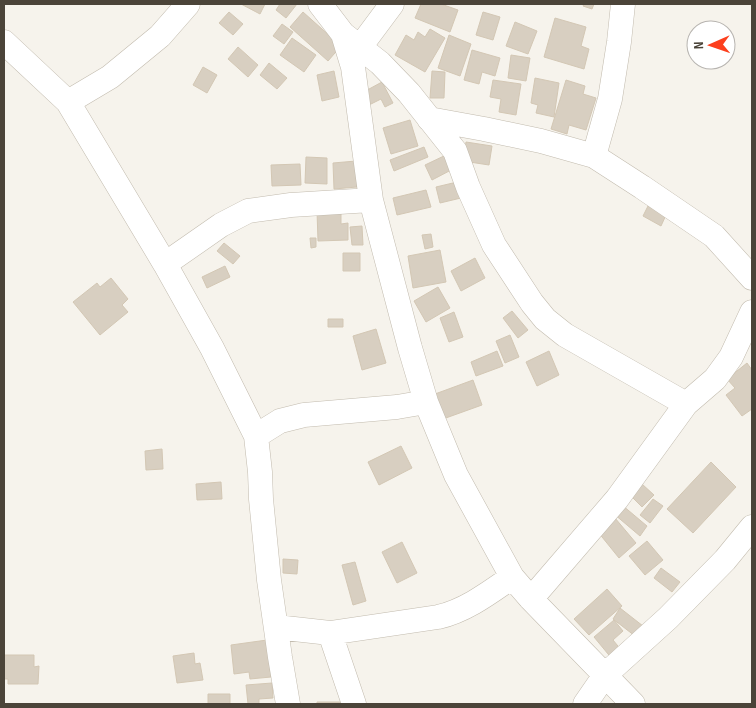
<svg xmlns="http://www.w3.org/2000/svg" width="756" height="708" font-family="'Sofia Sans Condensed',sans-serif">
<style>
.building{fill:#d8cfc1;stroke:#d3c7b4}
.lines{fill:none;stroke-linecap:round;stroke-linejoin:round}
.minor-casing{stroke:#c2bbae;stroke-width:25}
.minor{stroke:#fff;stroke-width:24}
</style>
<rect width="100%" height="100%" fill="#f6f3ec"/>
<path class="building" d="M 241,4 L 265,4 L 260,14 Z
M 280,4 L 297,4 L 286,18 L 276,10 Z
M 421,4 L 441,4 L 458,10 L 450,32 L 415,18 Z
M 584,4 L 594,4 L 592,9 L 583,6 Z
M 229,12 L 243,24 L 233,35 L 219,23 Z
M 303,12 L 341,46 L 328,61 L 290,27 Z
M 483,12 L 500,17 L 493,40 L 476,35 Z
M 555,18 L 586,27 L 581,46 L 589,49 L 584,69 L 544,57 Z
M 515,22 L 537,31 L 528,54 L 506,46 Z
M 282,24 L 293,32 L 284,44 L 273,36 Z
M 430,29 L 445,38 L 425,72 L 395,55 L 406,35 L 414,40 L 418,32 L 425,37 Z
M 449,35 L 471,44 L 460,76 L 438,68 Z
M 292,38 L 316,55 L 304,72 L 280,55 Z
M 238,47 L 258,65 L 248,77 L 228,59 Z
M 472,50 L 500,58 L 495,76 L 482,72 L 479,84 L 464,80 Z
M 511,55 L 530,58 L 526,81 L 508,78 Z
M 269,63 L 287,78 L 277,89 L 260,75 Z
M 203,67 L 217,75 L 207,93 L 193,85 Z
M 334,71 L 339,97 L 322,101 L 317,75 Z
M 432,71 L 445,72 L 444,98 L 430,98 Z
M 535,78 L 559,83 L 554,117 L 536,113 L 538,105 L 531,103 Z
M 493,80 L 521,84 L 516,115 L 499,112 L 501,99 L 490,97 Z
M 566,80 L 585,86 L 583,94 L 596,98 L 586,130 L 569,125 L 567,134 L 551,129 Z
M 382,82 L 393,103 L 385,107 L 381,99 L 365,107 L 358,95 Z
M 410,120 L 418,146 L 391,154 L 383,128 Z
M 466,142 L 492,146 L 489,165 L 463,161 Z
M 424,147 L 428,157 L 394,171 L 390,160 Z
M 446,155 L 453,169 L 432,180 L 425,165 Z
M 306,157 L 327,158 L 327,184 L 305,183 Z
M 356,161 L 357,187 L 334,189 L 333,163 Z
M 300,164 L 301,185 L 272,186 L 271,165 Z
M 457,182 L 461,198 L 440,203 L 436,187 Z
M 426,190 L 431,207 L 397,215 L 393,198 Z
M 648,206 L 666,215 L 661,226 L 643,216 Z
M 317,211 L 341,211 L 341,224 L 348,223 L 348,240 L 318,241 Z
M 362,226 L 363,245 L 352,245 L 350,227 Z
M 431,234 L 433,247 L 425,249 L 422,235 Z
M 310,238 L 316,238 L 316,247 L 311,248 Z
M 224,243 L 240,256 L 233,264 L 217,251 Z
M 440,250 L 446,282 L 413,288 L 408,256 Z
M 343,253 L 360,253 L 360,271 L 343,271 Z
M 475,258 L 485,278 L 461,291 L 451,271 Z
M 225,266 L 230,277 L 207,288 L 202,277 Z
M 111,278 L 128,299 L 122,305 L 128,312 L 100,335 L 73,302 L 97,283 L 100,287 Z
M 438,287 L 450,308 L 426,322 L 414,301 Z
M 512,311 L 528,330 L 518,338 L 503,318 Z
M 454,312 L 463,337 L 449,342 L 440,318 Z
M 328,319 L 343,319 L 343,327 L 328,327 Z
M 376,329 L 386,363 L 362,370 L 353,336 Z
M 510,335 L 519,357 L 505,363 L 496,341 Z
M 497,351 L 503,366 L 476,376 L 471,362 Z
M 549,351 L 559,375 L 537,386 L 526,362 Z
M 747,363 L 752,370 L 752,409 L 742,416 L 726,395 L 735,388 L 727,379 Z
M 473,380 L 482,405 L 443,419 L 435,394 Z
M 401,446 L 412,468 L 379,485 L 368,462 Z
M 162,449 L 163,469 L 146,470 L 145,451 Z
M 711,462 L 736,487 L 693,533 L 667,509 Z
M 221,482 L 222,499 L 197,500 L 196,484 Z
M 642,484 L 654,495 L 642,507 L 630,495 Z
M 653,499 L 663,506 L 650,523 L 640,515 Z
M 622,505 L 647,526 L 640,536 L 614,514 Z
M 615,518 L 636,543 L 619,558 L 598,532 Z
M 647,541 L 663,560 L 645,575 L 629,556 Z
M 402,542 L 417,573 L 397,583 L 382,552 Z
M 283,559 L 298,560 L 297,574 L 283,573 Z
M 355,562 L 366,601 L 353,605 L 342,565 Z
M 661,568 L 680,582 L 672,592 L 654,578 Z
M 607,589 L 622,606 L 589,635 L 574,619 Z
M 620,608 L 643,626 L 635,636 L 613,619 Z
M 614,620 L 623,631 L 613,640 L 622,651 L 613,660 L 594,637 Z
M 267,640 L 271,677 L 250,679 L 249,672 L 234,674 L 231,645 Z
M 194,653 L 195,664 L 200,663 L 203,680 L 177,683 L 173,656 Z
M 4,655 L 34,655 L 34,667 L 39,666 L 38,684 L 8,684 L 8,679 L 4,679 Z
M 272,683 L 273,698 L 259,699 L 259,704 L 248,704 L 246,685 Z
M 208,694 L 230,694 L 230,704 L 208,704 Z
M 317,702 L 341,702 L 341,704 L 317,704 Z"/>
<g class="lines">
<g class="minor-casing">
<path id="minor" d="M 320,4 L 343,34 L 353,67 L 371,200 L 410,348 L 426,402 L 456,475 L 512,577 L 531,599 L 633,704
M 343,34 L 380,63 L 409,93 L 455,151 L 468,187 L 494,245 L 532,303 L 545,319 L 565,335 L 686,404
M 4,42 L 68,102 L 165,264 L 212,348 L 256,436 L 260,472 L 261,499 L 269,580 L 280,657 L 288,704
M 360,47 L 392,4
M 68,102 L 110,77 L 160,36 L 188,4
M 429,119 L 484,129 L 541,141 L 594,156 L 642,187 L 714,236 L 752,278
M 594,156 L 610,99 L 619,42 L 623,4
M 165,264 L 221,225 L 248,211 L 291,205 L 371,200
M 256,436 L 280,421 L 304,415 L 397,407 L 426,402
M 531,599 L 617,499 L 686,404 L 715,379 L 731,357 L 752,312
M 276,627 L 330,633 L 438,617 C 465,611 489,593 512,577
M 330,633 L 354,704
M 585,704 L 605,675 L 668,618 L 725,560 L 752,527"/>
</g>
<use href="#minor" class="minor"/>
</g>
<rect width="756" height="708" fill="none" stroke="#4b4439" stroke-width="10"/>
<g transform="translate(711 45) rotate(268)"><circle r="24" fill="#ffffff" stroke="#b7b4b0"/>
<path d="M0-4L9 19L0 12L-9 19Z" fill="#fc3f1d"/>
<text y="-8" font-size="14" font-weight="bold" text-anchor="middle" fill="#4b4439">N</text>
</g>
</svg>
